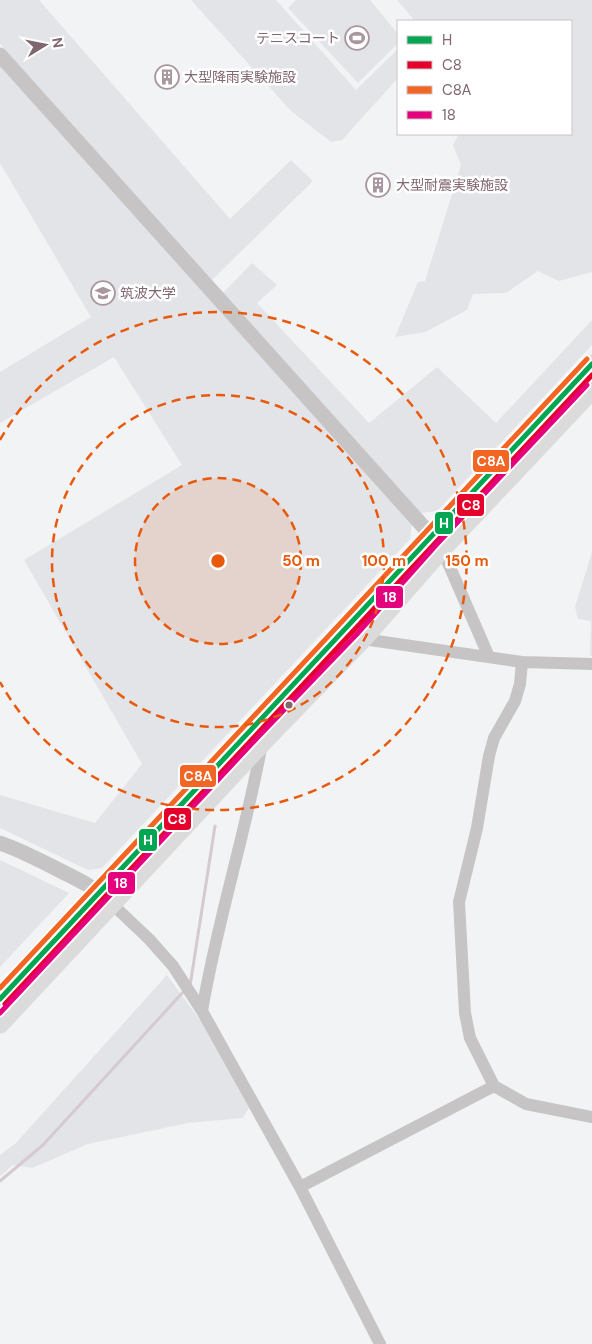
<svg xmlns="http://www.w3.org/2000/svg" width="592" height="1344" font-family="'DM Sans','Noto Sans JP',sans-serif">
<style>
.green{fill:#e3e4e7}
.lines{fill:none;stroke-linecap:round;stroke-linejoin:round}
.stream{stroke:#d5cad0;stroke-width:3}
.minor{stroke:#c6c4c5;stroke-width:12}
.tertiary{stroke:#c6c4c5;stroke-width:15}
.primary{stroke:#dcdbdb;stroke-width:19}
.bus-1-casing{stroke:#fff;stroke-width:9}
.bus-2-casing{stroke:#fff;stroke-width:9}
.bus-3-casing{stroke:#fff;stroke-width:9}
.bus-4-casing{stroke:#fff;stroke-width:9}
.bus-1{stroke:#00a651;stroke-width:5}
.bus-2{stroke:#e4002b;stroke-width:5}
.bus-3{stroke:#f26522;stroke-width:5}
.bus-4{stroke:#e5007d;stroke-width:5}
.ring{fill:none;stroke:#e8590c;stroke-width:2.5;stroke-dasharray:9 6}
.bus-dot{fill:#80666f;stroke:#fff;stroke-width:2}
.labels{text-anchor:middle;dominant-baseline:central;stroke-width:5;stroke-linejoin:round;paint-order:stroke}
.poi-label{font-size:14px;fill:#80666f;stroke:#fff;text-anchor:start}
.centre{fill:#e8590c;stroke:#fff;stroke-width:2.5}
.ring-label{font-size:15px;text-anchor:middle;font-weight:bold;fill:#e8590c;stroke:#fff;stroke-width:5;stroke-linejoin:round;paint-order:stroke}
.line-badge{stroke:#fff;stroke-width:2}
.badge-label{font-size:14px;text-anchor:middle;font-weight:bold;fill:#fff}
</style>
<rect width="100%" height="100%" fill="#f2f3f4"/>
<path class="green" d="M 0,0 L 39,0 L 230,219 L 291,160 L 313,181 L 212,280 L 0,44 Z
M 191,0 L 276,0 L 356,90 L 398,49 L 398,78 L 342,140 L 331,142 L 291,111 Z
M 296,0 L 370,0 L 398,34 L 398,43 L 358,83 L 288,8 Z
M 397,0 L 592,0 L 592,272 L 559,281 L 538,271 L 506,293 L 473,294 L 467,310 L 425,332 L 395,337 L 418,282 L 425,281 L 461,165 L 453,145 L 459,134 L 571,134 L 571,21 L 415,21 Z
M 0,63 L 412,523 L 410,539 L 102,868 L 88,870 L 0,828 L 0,795 L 95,823 L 142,764 L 24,560 L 182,465 L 114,357 L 0,423 L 0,372 L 91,317 L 0,163 Z
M 252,263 L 277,285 L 257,303 L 369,423 L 437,367 L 496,423 L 592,320 L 592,345 L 437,511 L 421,513 L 223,293 Z
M 592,552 L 592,656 L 590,656 L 591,621 L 578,619 L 575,607 Z
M 0,860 L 69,893 L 0,967 Z
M 167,975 L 200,1020 L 249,1108 L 243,1118 L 188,1123 L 88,1144 L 32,1168 L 13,1165 L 0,1176 L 0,1155 L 16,1143 Z"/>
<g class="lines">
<path class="stream" d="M 190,986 L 215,826
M 0,1181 L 43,1145 L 185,990"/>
<path class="minor" d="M 442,549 L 489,657
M 363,639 L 522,662 L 592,664
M 522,662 L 520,684 L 515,701 L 494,738 L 489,756 L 477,828 L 459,902 L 465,1013 L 470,1038 L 494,1086 L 526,1104 L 592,1117
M 112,904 L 149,939 L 173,966 L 202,1011 L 300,1187 L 380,1344
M 202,1011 C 217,921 246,833 262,743
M 300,1187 L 494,1086"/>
<path class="tertiary" d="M 0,55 L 438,543
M 0,843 C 21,850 41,861 61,871 C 77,879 94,887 108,900"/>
<path class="primary" d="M 0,999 L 592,364
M 0,1024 L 263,742 L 363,639 L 442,549 L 592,390"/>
<g class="bus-1-casing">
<path id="bus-1" d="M 0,999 L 592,364"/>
</g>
<g class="bus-2-casing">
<path id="bus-2" d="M 5,1004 L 592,375"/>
</g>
<g class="bus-3-casing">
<path id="bus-3" d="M 0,988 L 587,359"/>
</g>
<g class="bus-4-casing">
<path id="bus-4" d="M 0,1013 L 258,737 L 357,634 L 437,544 L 587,385"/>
</g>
<use href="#bus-1" class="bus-1"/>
<use href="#bus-2" class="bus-2"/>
<use href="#bus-3" class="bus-3"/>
<use href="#bus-4" class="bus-4"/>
</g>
<circle cx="218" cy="561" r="83" fill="#e8590c" fill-opacity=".12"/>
<g class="ring">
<circle cx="218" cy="561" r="83"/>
<circle cx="218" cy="561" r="166"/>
<path d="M0 440A249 249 0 1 1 0 682"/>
</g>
<defs>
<g id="stadium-ring" transform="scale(1.25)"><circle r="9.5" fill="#fff" stroke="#a8979e" stroke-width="1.5"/><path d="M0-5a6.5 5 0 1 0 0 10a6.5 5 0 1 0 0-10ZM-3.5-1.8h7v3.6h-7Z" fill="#a8979e"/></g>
<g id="building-ring" transform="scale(1.25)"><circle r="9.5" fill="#fff" stroke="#a8979e" stroke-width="1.5"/><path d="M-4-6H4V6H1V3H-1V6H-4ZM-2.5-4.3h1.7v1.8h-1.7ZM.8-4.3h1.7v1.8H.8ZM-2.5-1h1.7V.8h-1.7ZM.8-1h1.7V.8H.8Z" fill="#a8979e"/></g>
<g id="university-ring" transform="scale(1.25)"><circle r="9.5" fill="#fff" stroke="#a8979e" stroke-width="1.5"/><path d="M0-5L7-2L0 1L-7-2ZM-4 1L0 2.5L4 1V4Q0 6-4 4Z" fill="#a8979e"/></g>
</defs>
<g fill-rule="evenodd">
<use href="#stadium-ring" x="357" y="38"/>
<use href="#building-ring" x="167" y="77"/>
<use href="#building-ring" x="378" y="185"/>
<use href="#university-ring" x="103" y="293"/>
</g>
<circle class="bus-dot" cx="289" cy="705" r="4.5"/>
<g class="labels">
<g class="poi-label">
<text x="340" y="38" text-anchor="end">テニスコート</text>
<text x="184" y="77">大型降雨実験施設</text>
<text x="396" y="185">大型耐震実験施設</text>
<text x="120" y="293">筑波大学</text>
</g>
</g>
<circle cx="218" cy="561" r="8" class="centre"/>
<g class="ring-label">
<text x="301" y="566">50 m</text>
<text x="384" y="566">100 m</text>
<text x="467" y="566">150 m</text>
</g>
<g class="line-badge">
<rect x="472" y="449" width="38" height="24" rx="5" fill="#f26522"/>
<rect x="456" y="493" width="29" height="24" rx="5" fill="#e4002b"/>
<rect x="434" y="511" width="20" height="24" rx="5" fill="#00a651"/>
<rect x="375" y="585" width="29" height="24" rx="5" fill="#e5007d"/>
<rect x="179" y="764" width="38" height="24" rx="5" fill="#f26522"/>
<rect x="163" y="807" width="29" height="24" rx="5" fill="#e4002b"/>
<rect x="138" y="828" width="20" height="24" rx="5" fill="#00a651"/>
<rect x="107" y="871" width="29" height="24" rx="5" fill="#e5007d"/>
</g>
<g class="badge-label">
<text x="491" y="466">C8A</text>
<text x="471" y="510">C8</text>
<text x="444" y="528">H</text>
<text x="390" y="602">18</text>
<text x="198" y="781">C8A</text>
<text x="177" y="824">C8</text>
<text x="148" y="845">H</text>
<text x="121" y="888">18</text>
</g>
<rect x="397" y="20" width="175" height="115" fill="#ffffff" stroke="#ccc2c5"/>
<rect x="407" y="36" width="25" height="8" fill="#00a651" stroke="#ccc2c5"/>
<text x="442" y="45" font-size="15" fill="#80666f">H</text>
<rect x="407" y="61" width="25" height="8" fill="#e4002b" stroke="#ccc2c5"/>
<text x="442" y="70" font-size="15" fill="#80666f">C8</text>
<rect x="407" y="86" width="25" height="8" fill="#f26522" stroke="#ccc2c5"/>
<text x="442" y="95" font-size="15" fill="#80666f">C8A</text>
<rect x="407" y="111" width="25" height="8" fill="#e5007d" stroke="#ccc2c5"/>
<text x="442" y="120" font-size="15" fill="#80666f">18</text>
<g transform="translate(45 45) rotate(80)" stroke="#ffffff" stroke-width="4" paint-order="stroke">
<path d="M0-4L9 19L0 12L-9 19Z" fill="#80666f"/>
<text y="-8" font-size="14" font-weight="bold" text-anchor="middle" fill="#80666f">N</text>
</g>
</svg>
